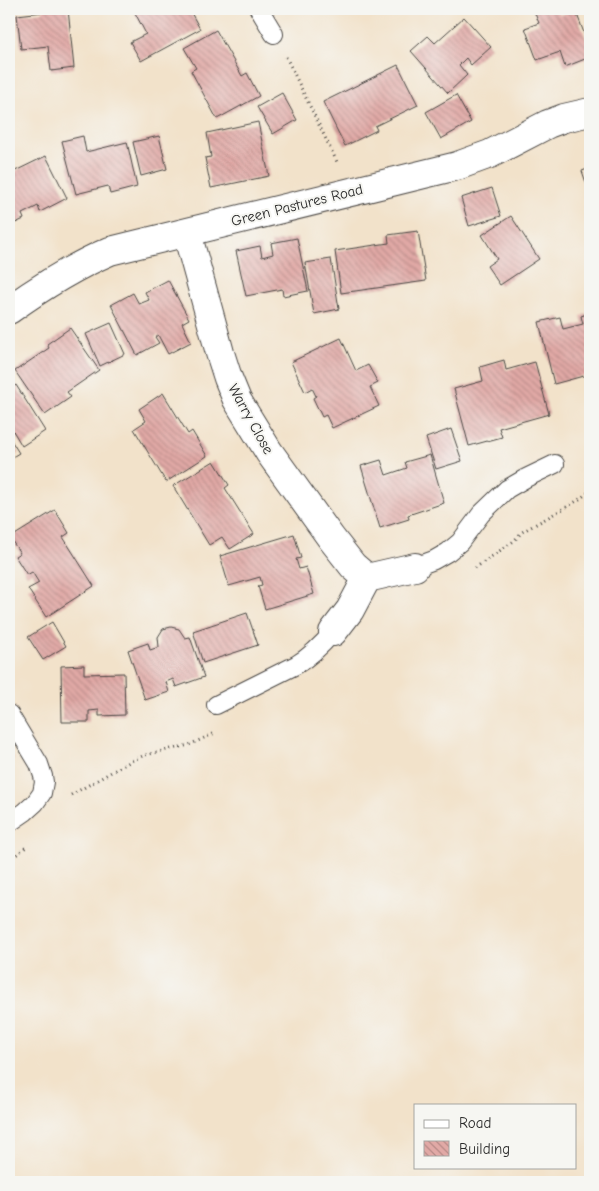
<svg xmlns="http://www.w3.org/2000/svg" width="599" height="1191" font-family="'Comic Neue',sans-serif">
<style>
.building{fill:url(#building-back-hatch)}
.lines{fill:none;stroke-linecap:round;stroke-linejoin:round}
.lane-casing{stroke:#494643;stroke-width:20}
.street-casing{stroke:#494643;stroke-width:30}
.path{stroke:#494643;stroke-width:3;stroke-dasharray:1 4;stroke-linecap:butt}
.lane{stroke:#fff;stroke-width:18}
.street{stroke:#fff;stroke-width:28}
.labels{text-anchor:middle;dominant-baseline:central;stroke-width:4;stroke-linejoin:round;paint-order:stroke}
.street-label{font-size:15px;fill:#2b2b2b;stroke:#f6f6f2}
</style>
<defs>
<pattern id="building-back-hatch" width="6" height="6" patternUnits="userSpaceOnUse" patternTransform="scale(1.25)"><rect width="6" height="6" fill="#e1a9a6"/><path d="M-1 5l2 2M0 0l6 6M5-1l2 2" fill="none" stroke="#b78a87"/></pattern>
</defs>
<rect width="100%" height="100%" fill="#f6f6f2"/>
<filter id="ink" filterUnits="userSpaceOnUse"><feTurbulence type="fractalNoise" baseFrequency=".02" numOctaves="2"/><feDisplacementMap in="SourceGraphic" scale="10" xChannelSelector="R" yChannelSelector="G"/><feConvolveMatrix kernelMatrix="1 2 1 2 8 2 1 2 1" color-interpolation-filters="sRGB"/></filter>
<filter id="wash" filterUnits="userSpaceOnUse"><feTurbulence type="fractalNoise" baseFrequency=".0096" numOctaves="4" result="noise"/><feDisplacementMap in="SourceGraphic" scale="20" xChannelSelector="R" yChannelSelector="G"/><feGaussianBlur stdDeviation="1.12" result="paint"/><feColorMatrix in="noise" values="0 0 0 0 0 0 0 0 0 0 0 0 0 0 0 0 0 1.4 0 .05"/><feComposite in="paint" operator="in"/></filter>
<g filter="url(#wash)">
<rect width="100%" height="100%" fill="#f2e2ca"/>
<g id="blocks">
<path class="building" d="M 43,9 L 68,9 L 74,68 L 51,71 L 48,46 L 21,49 L 17,15 L 43,12 Z
M 133,9 L 189,9 L 200,29 L 141,61 L 130,42 L 146,34 Z
M 533,9 L 557,9 L 560,15 L 575,9 L 590,49 L 590,57 L 565,67 L 560,52 L 537,60 L 525,28 L 539,23 Z
M 464,17 L 491,47 L 471,65 L 466,58 L 459,65 L 467,75 L 448,93 L 411,51 L 428,36 L 435,43 Z
M 216,30 L 242,76 L 247,73 L 259,96 L 217,119 L 191,71 L 196,68 L 184,48 Z
M 398,65 L 418,105 L 375,126 L 377,130 L 345,146 L 323,102 Z
M 282,93 L 297,120 L 273,134 L 257,107 Z
M 456,95 L 471,122 L 441,139 L 426,112 Z
M 258,122 L 269,176 L 211,188 L 205,158 L 211,157 L 207,133 Z
M 83,136 L 86,152 L 127,142 L 137,187 L 110,194 L 108,186 L 76,194 L 62,141 Z
M 159,136 L 167,169 L 141,176 L 133,142 Z
M 46,156 L 67,198 L 40,212 L 38,206 L 22,214 L 24,219 L 9,226 L 9,174 Z
M 590,168 L 590,194 L 582,171 Z
M 492,188 L 501,216 L 469,226 L 461,198 Z
M 511,216 L 539,259 L 500,285 L 487,266 L 497,259 L 482,235 Z
M 418,231 L 426,281 L 341,293 L 335,251 L 389,243 L 388,235 Z
M 297,238 L 308,291 L 283,296 L 282,289 L 246,296 L 236,251 L 260,246 L 262,257 L 273,254 L 271,243 Z
M 331,259 L 339,309 L 314,314 L 305,263 Z
M 168,280 L 189,319 L 182,323 L 191,342 L 168,354 L 158,335 L 155,337 L 159,343 L 137,355 L 111,305 L 133,293 L 139,304 L 149,300 L 145,292 Z
M 590,313 L 590,366 L 585,367 L 587,375 L 554,384 L 539,322 L 560,317 L 563,329 L 583,324 L 581,316 Z
M 111,323 L 125,354 L 100,366 L 86,334 Z
M 70,328 L 99,370 L 67,392 L 71,397 L 45,415 L 15,371 L 49,348 L 47,344 Z
M 341,338 L 356,371 L 368,365 L 378,383 L 370,387 L 379,406 L 332,428 L 326,415 L 322,417 L 313,398 L 316,396 L 312,388 L 305,392 L 291,362 Z
M 504,360 L 506,370 L 535,362 L 549,414 L 499,428 L 502,437 L 469,446 L 454,389 L 483,381 L 480,367 Z
M 16,385 L 45,431 L 22,446 L 9,424 L 9,390 Z
M 163,393 L 188,434 L 192,431 L 207,456 L 166,482 L 134,429 L 146,421 L 139,409 Z
M 451,429 L 462,461 L 436,469 L 426,438 Z
M 9,437 L 19,453 L 9,459 Z
M 430,455 L 444,503 L 408,515 L 409,519 L 380,528 L 361,466 L 381,460 L 386,475 L 407,468 L 405,462 Z
M 214,461 L 229,485 L 225,488 L 254,534 L 230,549 L 222,537 L 209,545 L 173,486 Z
M 55,510 L 69,533 L 63,537 L 94,586 L 46,617 L 28,589 L 39,583 L 32,572 L 27,575 L 15,556 L 20,553 L 10,538 Z
M 294,534 L 301,558 L 296,559 L 299,569 L 306,567 L 314,594 L 265,609 L 258,586 L 262,585 L 260,577 L 229,586 L 220,556 Z
M 247,613 L 258,645 L 203,663 L 193,631 Z
M 52,622 L 66,646 L 43,660 L 28,637 Z
M 171,627 L 179,629 L 185,638 L 190,637 L 204,677 L 176,687 L 173,679 L 166,682 L 169,692 L 145,700 L 128,650 L 148,643 L 150,650 L 159,647 L 158,637 L 163,629 Z
M 84,665 L 84,674 L 124,673 L 125,715 L 99,716 L 99,710 L 89,711 L 89,722 L 62,722 L 61,666 Z
M 9,752 L 14,758 L 9,762 Z"/>
</g>
</g>
<g filter="url(#ink)">
<use href="#blocks" fill-opacity="0" stroke="#494643" stroke-width="1"/>
<g class="lines">
<g class="lane-casing">
<path id="lane" d="M 259,9 L 274,34
M 415,567 L 434,560 L 448,552 L 460,542 L 481,514 L 507,489 L 526,478 L 555,464
M 216,705 L 296,665 C 311,656 322,645 333,632
M 9,714 L 39,764 L 43,776 L 44,782 L 42,793 L 35,803 L 25,812 L 9,823"/>
</g>
<g class="street-casing">
<path id="street" d="M 187,233 L 220,353 L 228,378 L 237,400 L 269,452 L 331,538 L 353,566 L 367,578 L 415,567
M 9,310 C 41,287 73,267 110,251 L 457,166 L 490,154 L 548,124 L 564,118 L 590,112
M 333,632 L 350,610 L 367,578"/>
</g>
<path class="path" d="M 286,57 L 337,162
M 475,568 L 514,541 L 522,532 L 577,501 L 590,491
M 71,795 L 131,761 L 145,755 L 189,745 L 215,733
M 9,861 L 26,847"/>
<use href="#lane" class="lane"/>
<use href="#street" class="street"/>
</g>
</g>
<g class="labels">
<g class="street-label">
<text transform="translate(297 205) rotate(-14)">Green Pastures Road</text>
<text transform="translate(251 419) rotate(61)">Warry Close</text>
</g>
</g>
<rect width="599" height="1191" fill="none" stroke="#f6f6f2" stroke-width="30"/>
<rect x="414" y="1104" width="162" height="65" fill="#f6f6f2" stroke="#a5a5a2"/>
<rect x="424" y="1120" width="25" height="8" fill="#ffffff" stroke="#a5a5a2"/>
<text x="459" y="1128" font-size="15" fill="#2b2b2b">Road</text>
<rect x="424" y="1141" width="25" height="15" fill="url(#building-back-hatch)" stroke="#a5a5a2"/>
<text x="459" y="1154" font-size="15" fill="#2b2b2b">Building</text>
</svg>
